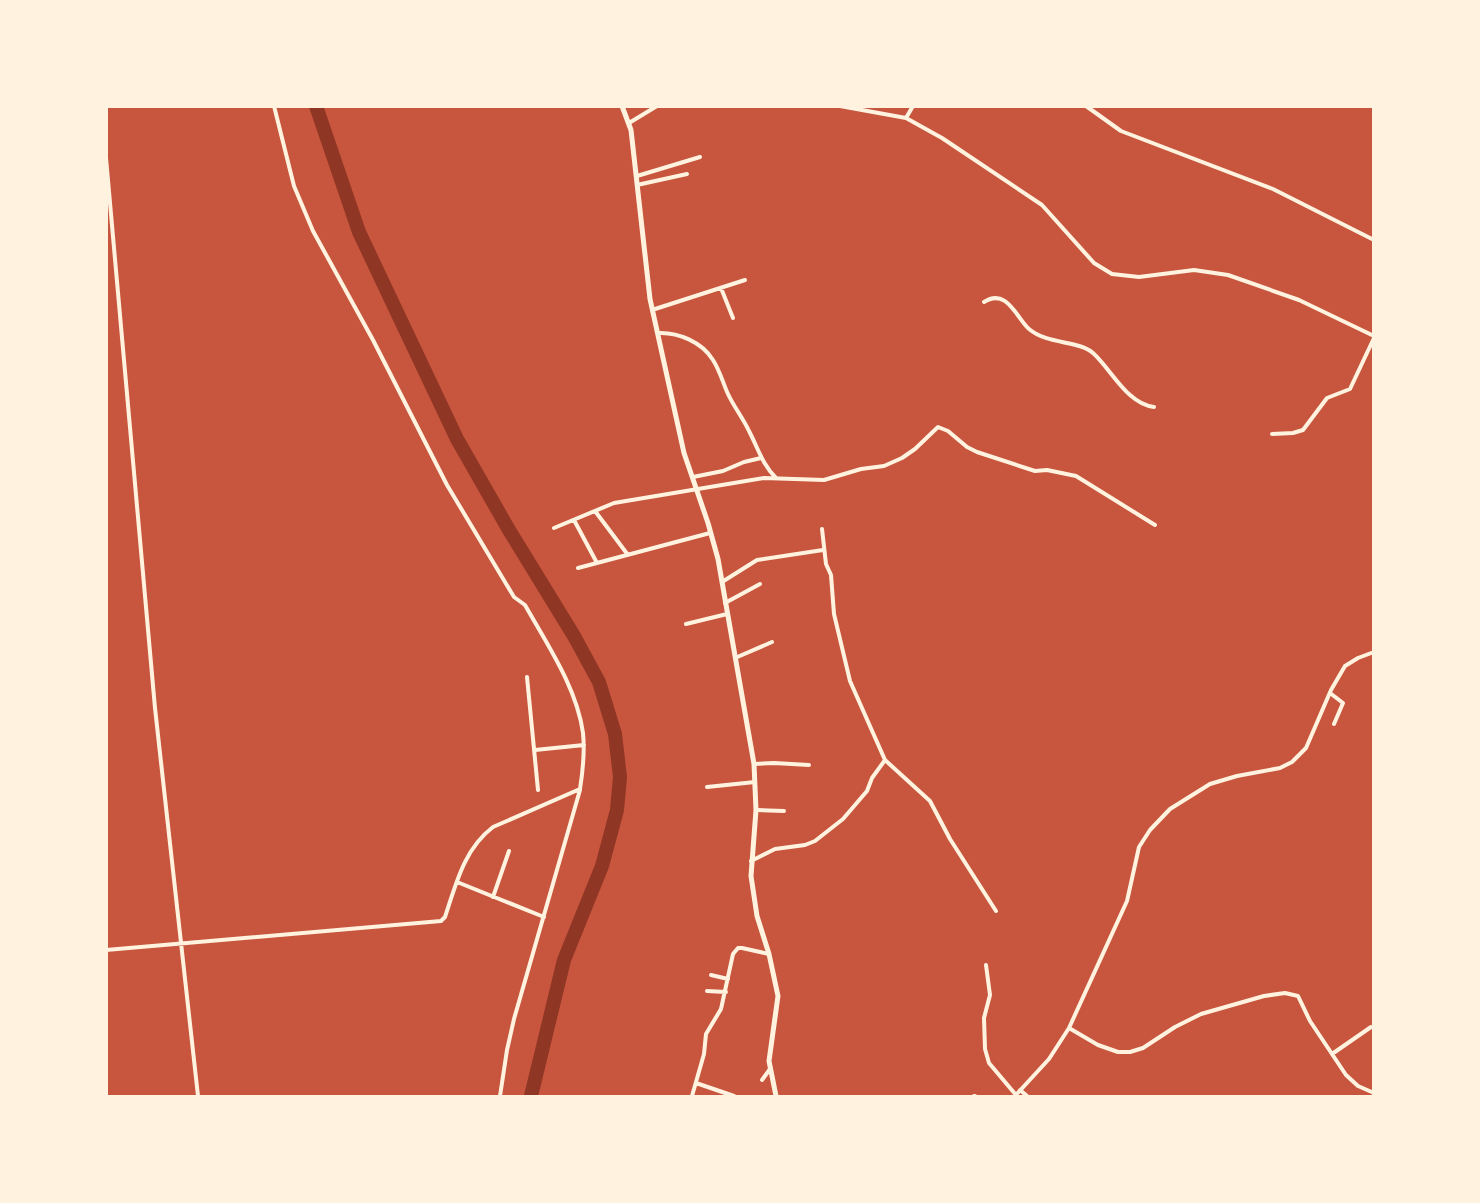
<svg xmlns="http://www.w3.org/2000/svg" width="1480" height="1203" font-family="Raleway,sans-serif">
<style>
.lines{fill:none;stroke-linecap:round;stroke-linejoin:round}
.river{stroke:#8f3625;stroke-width:14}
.minor{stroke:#fff3e0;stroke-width:4}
.tertiary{stroke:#fff3e0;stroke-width:5}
</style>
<rect width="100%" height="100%" fill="#c8553d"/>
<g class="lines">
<path class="river" d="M 316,106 L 359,232 L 457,439 L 509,530 L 574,636 L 599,682 L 615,734 L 620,777 L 617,810 L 602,866 L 564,960 L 531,1096"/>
<path class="minor" d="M 840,106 L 906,118 L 942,138 L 1042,205 L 1094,263 L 1112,274 L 1139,277 L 1194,270 L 1228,275 L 1299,300 L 1374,336
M 1086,106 L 1121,131 L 1273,189 L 1374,240
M 906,118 L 913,106
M 629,123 L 657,106
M 106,158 L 155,708 L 198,1096
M 637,176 L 700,157
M 637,185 L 687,174
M 721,288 L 733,318
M 984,302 C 1007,287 1017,319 1029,329 C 1048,345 1078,340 1093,353 C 1111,369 1127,404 1154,407
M 652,310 L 745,280
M 658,333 C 678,332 702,342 713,360 C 720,371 723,383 728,394 C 734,407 743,418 749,431 C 758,448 762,464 776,478
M 1272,434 L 1293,433 L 1303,430 L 1327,398 L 1350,389 L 1374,338
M 693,477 L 723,471 L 744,462 L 761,458
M 595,511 L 628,555
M 574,520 L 597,563
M 554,528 L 614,503 L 764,478 L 824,480 L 861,469 L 884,466 L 902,458 L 915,449 L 938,427 L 948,431 L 967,447 L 977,452 L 1035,471 L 1047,470 L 1076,476 L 1155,525
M 822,529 L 826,564 L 831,575 L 834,614 L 850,681 L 885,760 L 930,801 L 950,839 L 996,911
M 578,568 L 710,533
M 722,582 L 757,560 L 823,550
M 725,603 L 760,584
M 686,624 L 727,614
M 735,658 L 772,642
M 527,677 L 538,790
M 1330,693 L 1343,703 L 1334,724
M 535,750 L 584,745
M 754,764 L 774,763 L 809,765
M 707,787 L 755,782
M 756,810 L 784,811
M 751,861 L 775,849 L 805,845 L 815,841 L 843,819 L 867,791 L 872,778 L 885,760
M 457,882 L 544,917
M 493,897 L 509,851
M 106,950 L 441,921 L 445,917 C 456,884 464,849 493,827 L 580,789 C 583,770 585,752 583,733 C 577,688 547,644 525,605 L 514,597 L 447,485 L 373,340 L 313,231 L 294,186 L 274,106
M 986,965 L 990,995 L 984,1018 L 985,1049 L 989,1063 L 1016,1095
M 711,975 L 728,979
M 707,991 L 726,992
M 1069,1028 L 1098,1045 L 1118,1052 L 1130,1052 L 1143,1048 L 1175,1027 L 1201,1014 L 1264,996 L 1285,993 L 1298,996 L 1310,1021 L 1346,1075 L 1358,1086 L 1374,1093
M 1332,1054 L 1371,1027
M 762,1080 L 770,1069
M 696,1083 L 734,1096
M 1020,1090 L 1027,1096
M 500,1096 L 507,1050 L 514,1019 L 580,790
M 692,1096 L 704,1054 L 706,1034 L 721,1009 L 733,954 L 738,948 L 742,948 L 769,954
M 974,1096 L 975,1096
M 1015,1096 L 1049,1059 L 1069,1028 L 1127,901 L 1139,847 L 1150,830 L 1170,809 L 1210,784 L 1237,776 L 1280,768 L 1292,762 L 1306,748 L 1331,690 L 1345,666 L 1358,658 L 1374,652"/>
<path class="tertiary" d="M 622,106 L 631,130 L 650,299 L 684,453 L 708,523 L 718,559 L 754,764 L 756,810 L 751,876 L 757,916 L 769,954 L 778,996 L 769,1061 L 776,1096"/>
</g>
<rect width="1480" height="1203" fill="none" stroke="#fff3e0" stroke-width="216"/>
</svg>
